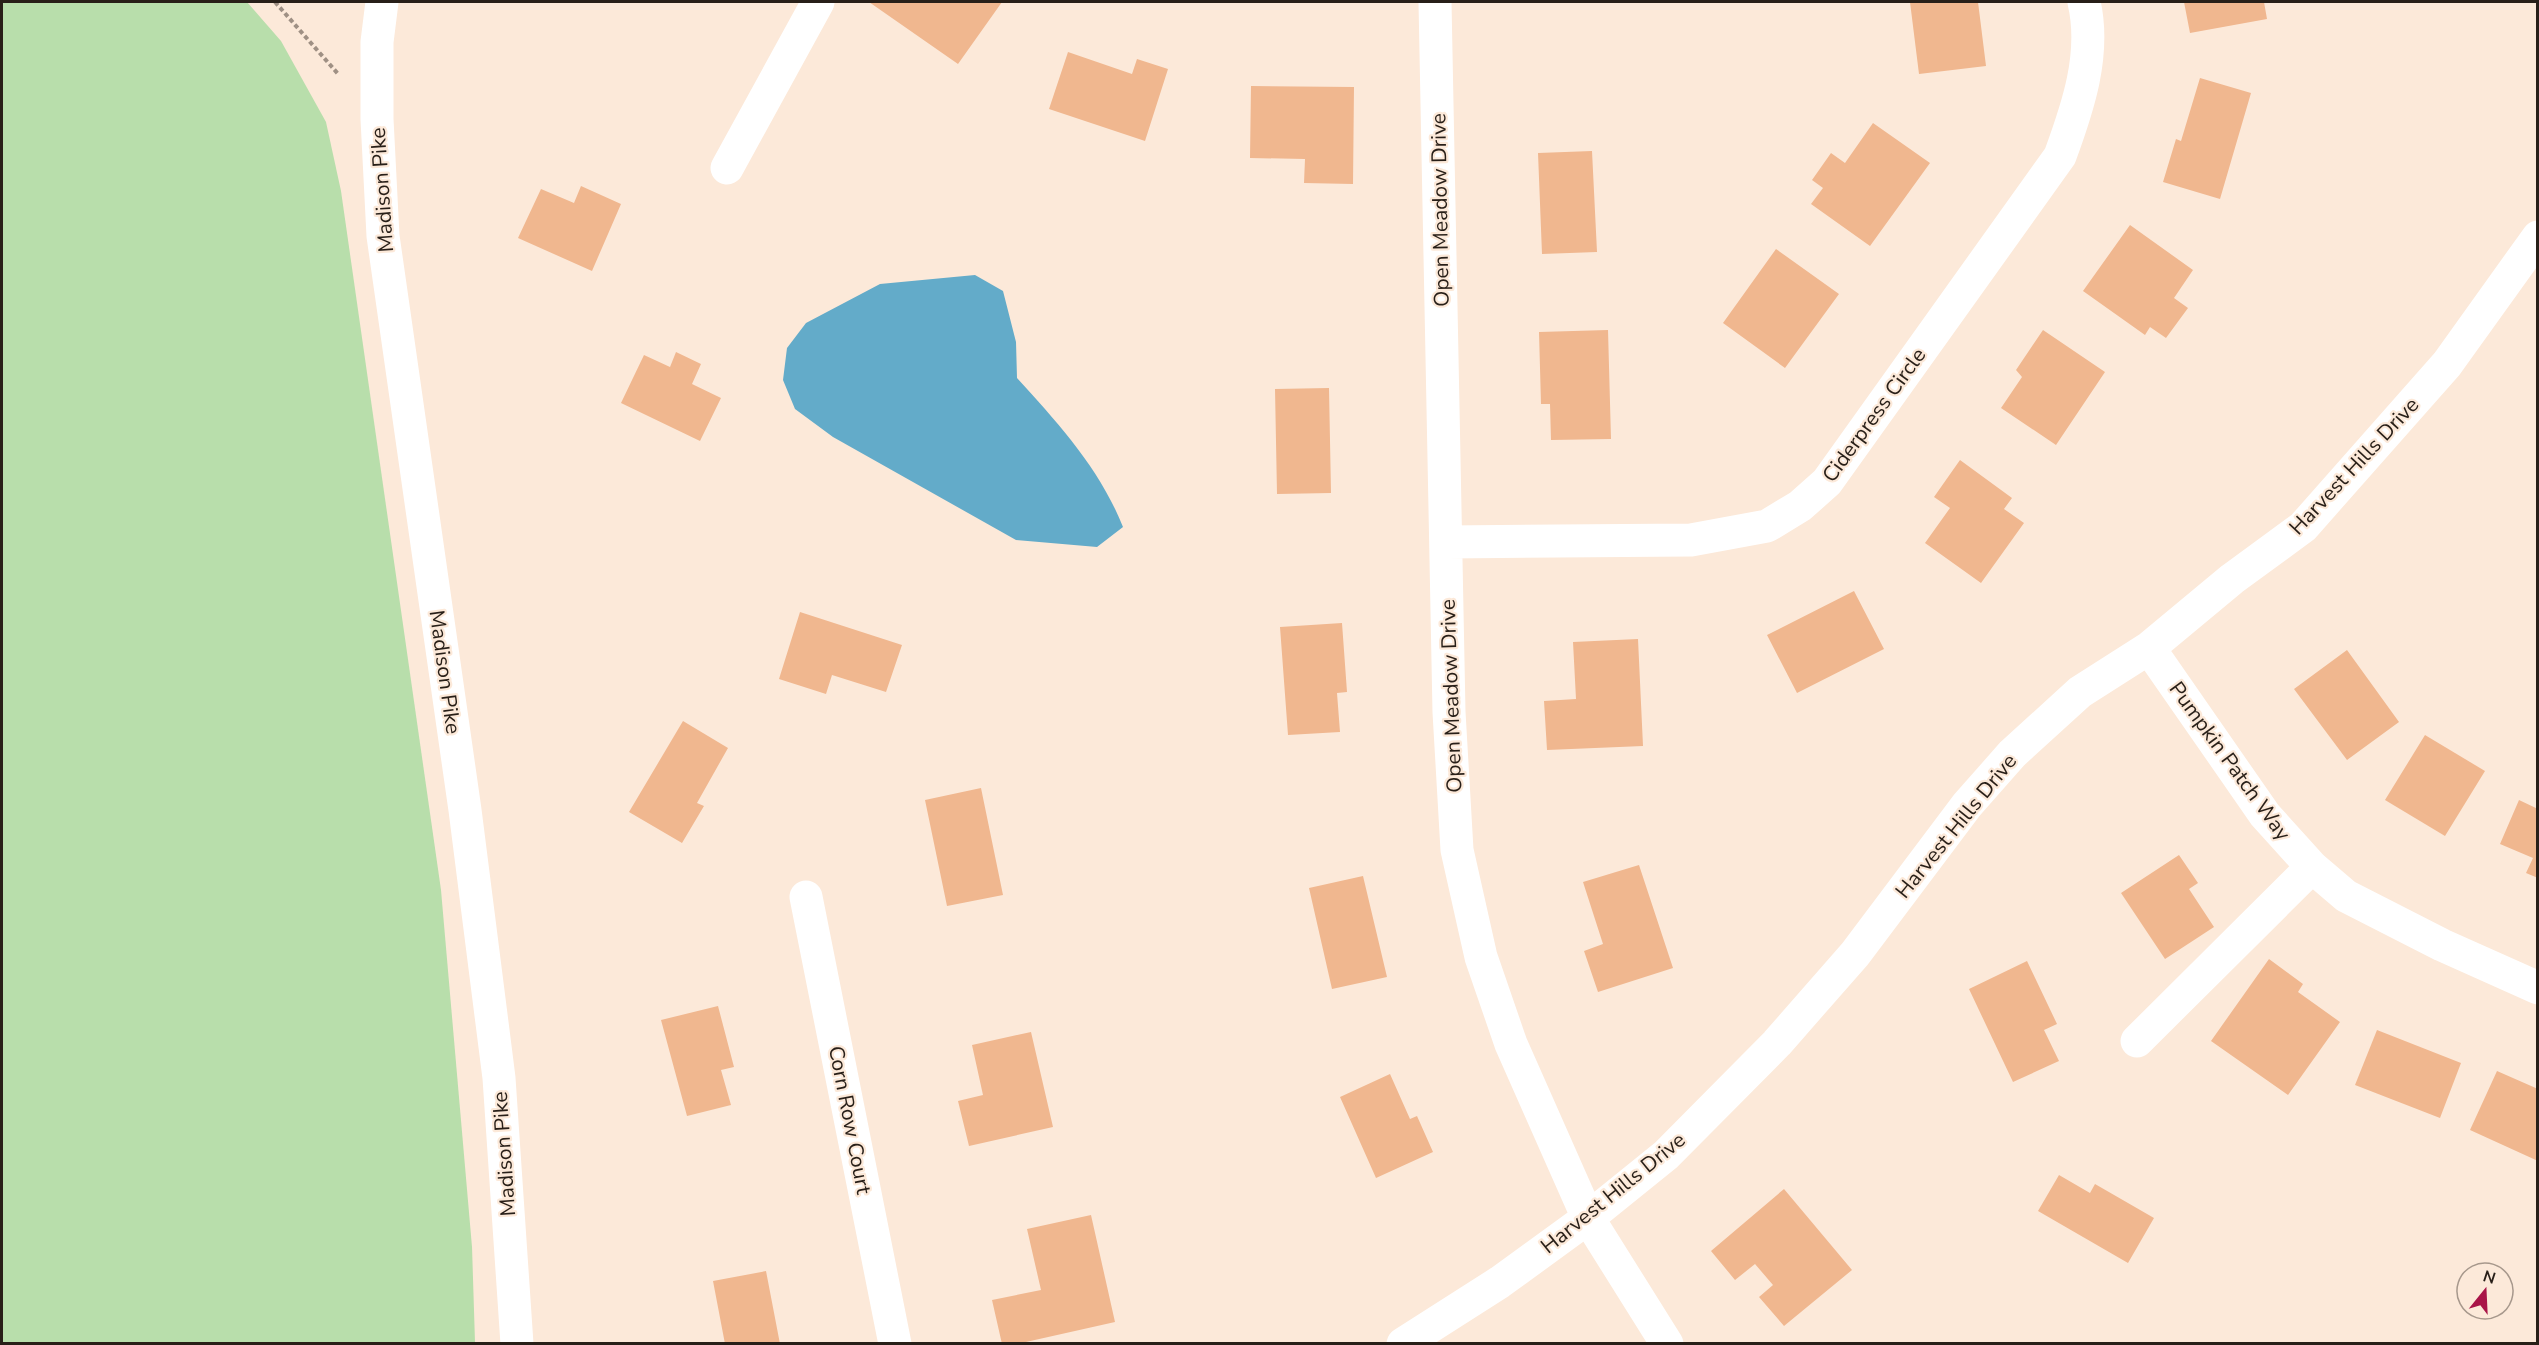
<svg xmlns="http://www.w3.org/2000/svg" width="2539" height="1345" font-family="'Nunito Sans',sans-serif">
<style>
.green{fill:#b8deab}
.water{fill:#63abc9}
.building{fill:#f0b78f}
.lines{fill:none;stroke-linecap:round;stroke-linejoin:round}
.path{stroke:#9f9084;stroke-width:4;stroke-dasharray:4.5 3;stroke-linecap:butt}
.minor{stroke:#fff;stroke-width:33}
.labels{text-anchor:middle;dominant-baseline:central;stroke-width:4.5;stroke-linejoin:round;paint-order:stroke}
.street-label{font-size:21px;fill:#281f18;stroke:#fce9d9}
</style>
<rect width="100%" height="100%" fill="#fce9d9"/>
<path class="green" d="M 2,2 L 247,2 L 281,41 L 326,122 L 341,191 L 441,890 L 472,1247 L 475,1343 L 2,1343 Z"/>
<path class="water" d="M 975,275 L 1003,291 L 1016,342 L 1017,378 C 1059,424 1100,469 1123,527 L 1097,547 L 1016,540 L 833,437 L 795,409 L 783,380 L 787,348 L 806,323 L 880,284 Z"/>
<path class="building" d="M 869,2 L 1002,2 L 958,64 Z
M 1910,2 L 1978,2 L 1986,66 L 1919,74 Z
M 2184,2 L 2264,2 L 2267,19 L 2190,33 Z
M 1068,52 L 1132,74 L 1137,59 L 1168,69 L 1145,141 L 1049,109 Z
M 2200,78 L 2251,93 L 2220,199 L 2163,182 L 2176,139 L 2181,141 Z
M 1251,86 L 1354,87 L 1353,184 L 1304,183 L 1305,159 L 1250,158 Z
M 1873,123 L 1930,163 L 1870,246 L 1811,204 L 1823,188 L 1812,180 L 1831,153 L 1845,163 Z
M 1592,151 L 1597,252 L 1542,254 L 1538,153 Z
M 581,186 L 621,204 L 592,271 L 518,238 L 541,189 L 574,203 Z
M 2130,225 L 2193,270 L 2174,298 L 2188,308 L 2166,338 L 2150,327 L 2145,335 L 2083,291 Z
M 1776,249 L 1839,294 L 1785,368 L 1723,323 Z
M 1608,330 L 1611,439 L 1551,440 L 1550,404 L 1541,404 L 1539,332 Z
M 2043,330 L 2105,372 L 2056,445 L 2001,408 L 2022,377 L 2016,370 Z
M 676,352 L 701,364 L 692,384 L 721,398 L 700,441 L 621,403 L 644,355 L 670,367 Z
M 1329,388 L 1331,493 L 1277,494 L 1275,389 Z
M 1960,460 L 2012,498 L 2004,509 L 2024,523 L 1981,583 L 1925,543 L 1950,508 L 1934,497 Z
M 1854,591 L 1884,649 L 1797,693 L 1767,635 Z
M 800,612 L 902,645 L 886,692 L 832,675 L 826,694 L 779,679 Z
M 1342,623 L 1347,692 L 1337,693 L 1340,732 L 1288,735 L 1280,627 Z
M 1638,639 L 1643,746 L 1547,750 L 1544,701 L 1576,699 L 1573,642 Z
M 2347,650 L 2399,722 L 2347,760 L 2294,689 Z
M 683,721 L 728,748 L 697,803 L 704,806 L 682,843 L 629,812 Z
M 2425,735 L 2485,771 L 2445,836 L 2385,800 Z
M 981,788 L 1003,895 L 947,906 L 925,800 Z
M 2519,800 L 2538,809 L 2538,878 L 2526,873 L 2533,858 L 2500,844 Z
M 2179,855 L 2198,883 L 2189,889 L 2214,927 L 2165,959 L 2121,893 Z
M 1639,865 L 1673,968 L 1598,992 L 1584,951 L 1603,944 L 1583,882 Z
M 1363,876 L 1387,977 L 1332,989 L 1309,888 Z
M 2269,959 L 2303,984 L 2298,992 L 2340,1022 L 2288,1095 L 2211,1041 Z
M 2027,961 L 2057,1024 L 2044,1030 L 2059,1061 L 2013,1082 L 1969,989 Z
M 718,1006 L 734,1067 L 721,1070 L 731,1105 L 687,1116 L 661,1020 Z
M 2377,1030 L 2461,1063 L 2440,1118 L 2355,1085 Z
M 1031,1032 L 1053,1127 L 969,1146 L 958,1101 L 983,1095 L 972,1045 Z
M 2497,1071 L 2538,1089 L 2538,1161 L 2470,1130 Z
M 1390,1074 L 1410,1119 L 1417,1116 L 1433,1152 L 1376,1178 L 1340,1097 Z
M 2059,1175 L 2090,1193 L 2095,1184 L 2154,1218 L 2128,1263 L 2038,1211 Z
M 1784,1189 L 1852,1270 L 1784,1326 L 1759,1297 L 1773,1285 L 1755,1264 L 1735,1280 L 1711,1251 Z
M 1091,1215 L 1115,1322 L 1017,1344 L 1002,1344 L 992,1300 L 1041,1290 L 1027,1229 Z
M 766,1271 L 780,1344 L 725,1344 L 713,1281 Z"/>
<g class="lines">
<path class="path" d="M 275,2 L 339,75"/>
<path class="minor" d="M 382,2 L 377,42 L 377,119 L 383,236 L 465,810 L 499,1078 L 517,1344
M 1435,2 L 1449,712 L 1457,850 L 1481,957 L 1511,1044 L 1588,1218 L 1667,1344
M 727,168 L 818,2
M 1447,542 L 1691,540 L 1767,526 L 1800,506 L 1827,482 L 2060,156 C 2078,107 2096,54 2084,2
M 2149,648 L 2265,815 L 2312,867 L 2346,896 L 2442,945 L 2538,988
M 806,897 L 895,1344
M 2137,1041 L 2312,867
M 1403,1344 L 1500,1282 L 1588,1218 L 1666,1155 L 1777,1043 L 1855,954 L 1967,805 L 2012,754 L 2080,692 L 2149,648 L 2232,579 L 2303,527 L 2447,364 L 2538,237"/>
</g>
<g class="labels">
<g class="street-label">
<text transform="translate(382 190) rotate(-94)">Madison Pike</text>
<text transform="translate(1440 210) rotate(-91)">Open Meadow Drive</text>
<text transform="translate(1874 415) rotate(-54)">Ciderpress Circle</text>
<text transform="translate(2354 466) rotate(-47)">Harvest Hills Drive</text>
<text transform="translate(445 672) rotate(82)">Madison Pike</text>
<text transform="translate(1451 696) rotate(-92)">Open Meadow Drive</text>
<text transform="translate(2230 761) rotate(54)">Pumpkin Patch Way</text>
<text transform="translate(1956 826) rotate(-51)">Harvest Hills Drive</text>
<text transform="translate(850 1120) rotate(79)">Corn Row Court</text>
<text transform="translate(504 1154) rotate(-94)">Madison Pike</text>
<text transform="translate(1613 1193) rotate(-39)">Harvest Hills Drive</text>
</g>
</g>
<rect width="2539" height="1345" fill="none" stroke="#281f18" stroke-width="6"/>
<g transform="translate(2485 1291) rotate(18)"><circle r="28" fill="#fce9d9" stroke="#a7988c" stroke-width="1.5"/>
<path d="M0-4.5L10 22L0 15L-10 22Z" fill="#a91448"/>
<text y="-9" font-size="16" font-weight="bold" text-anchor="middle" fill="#281f18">N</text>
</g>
</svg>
